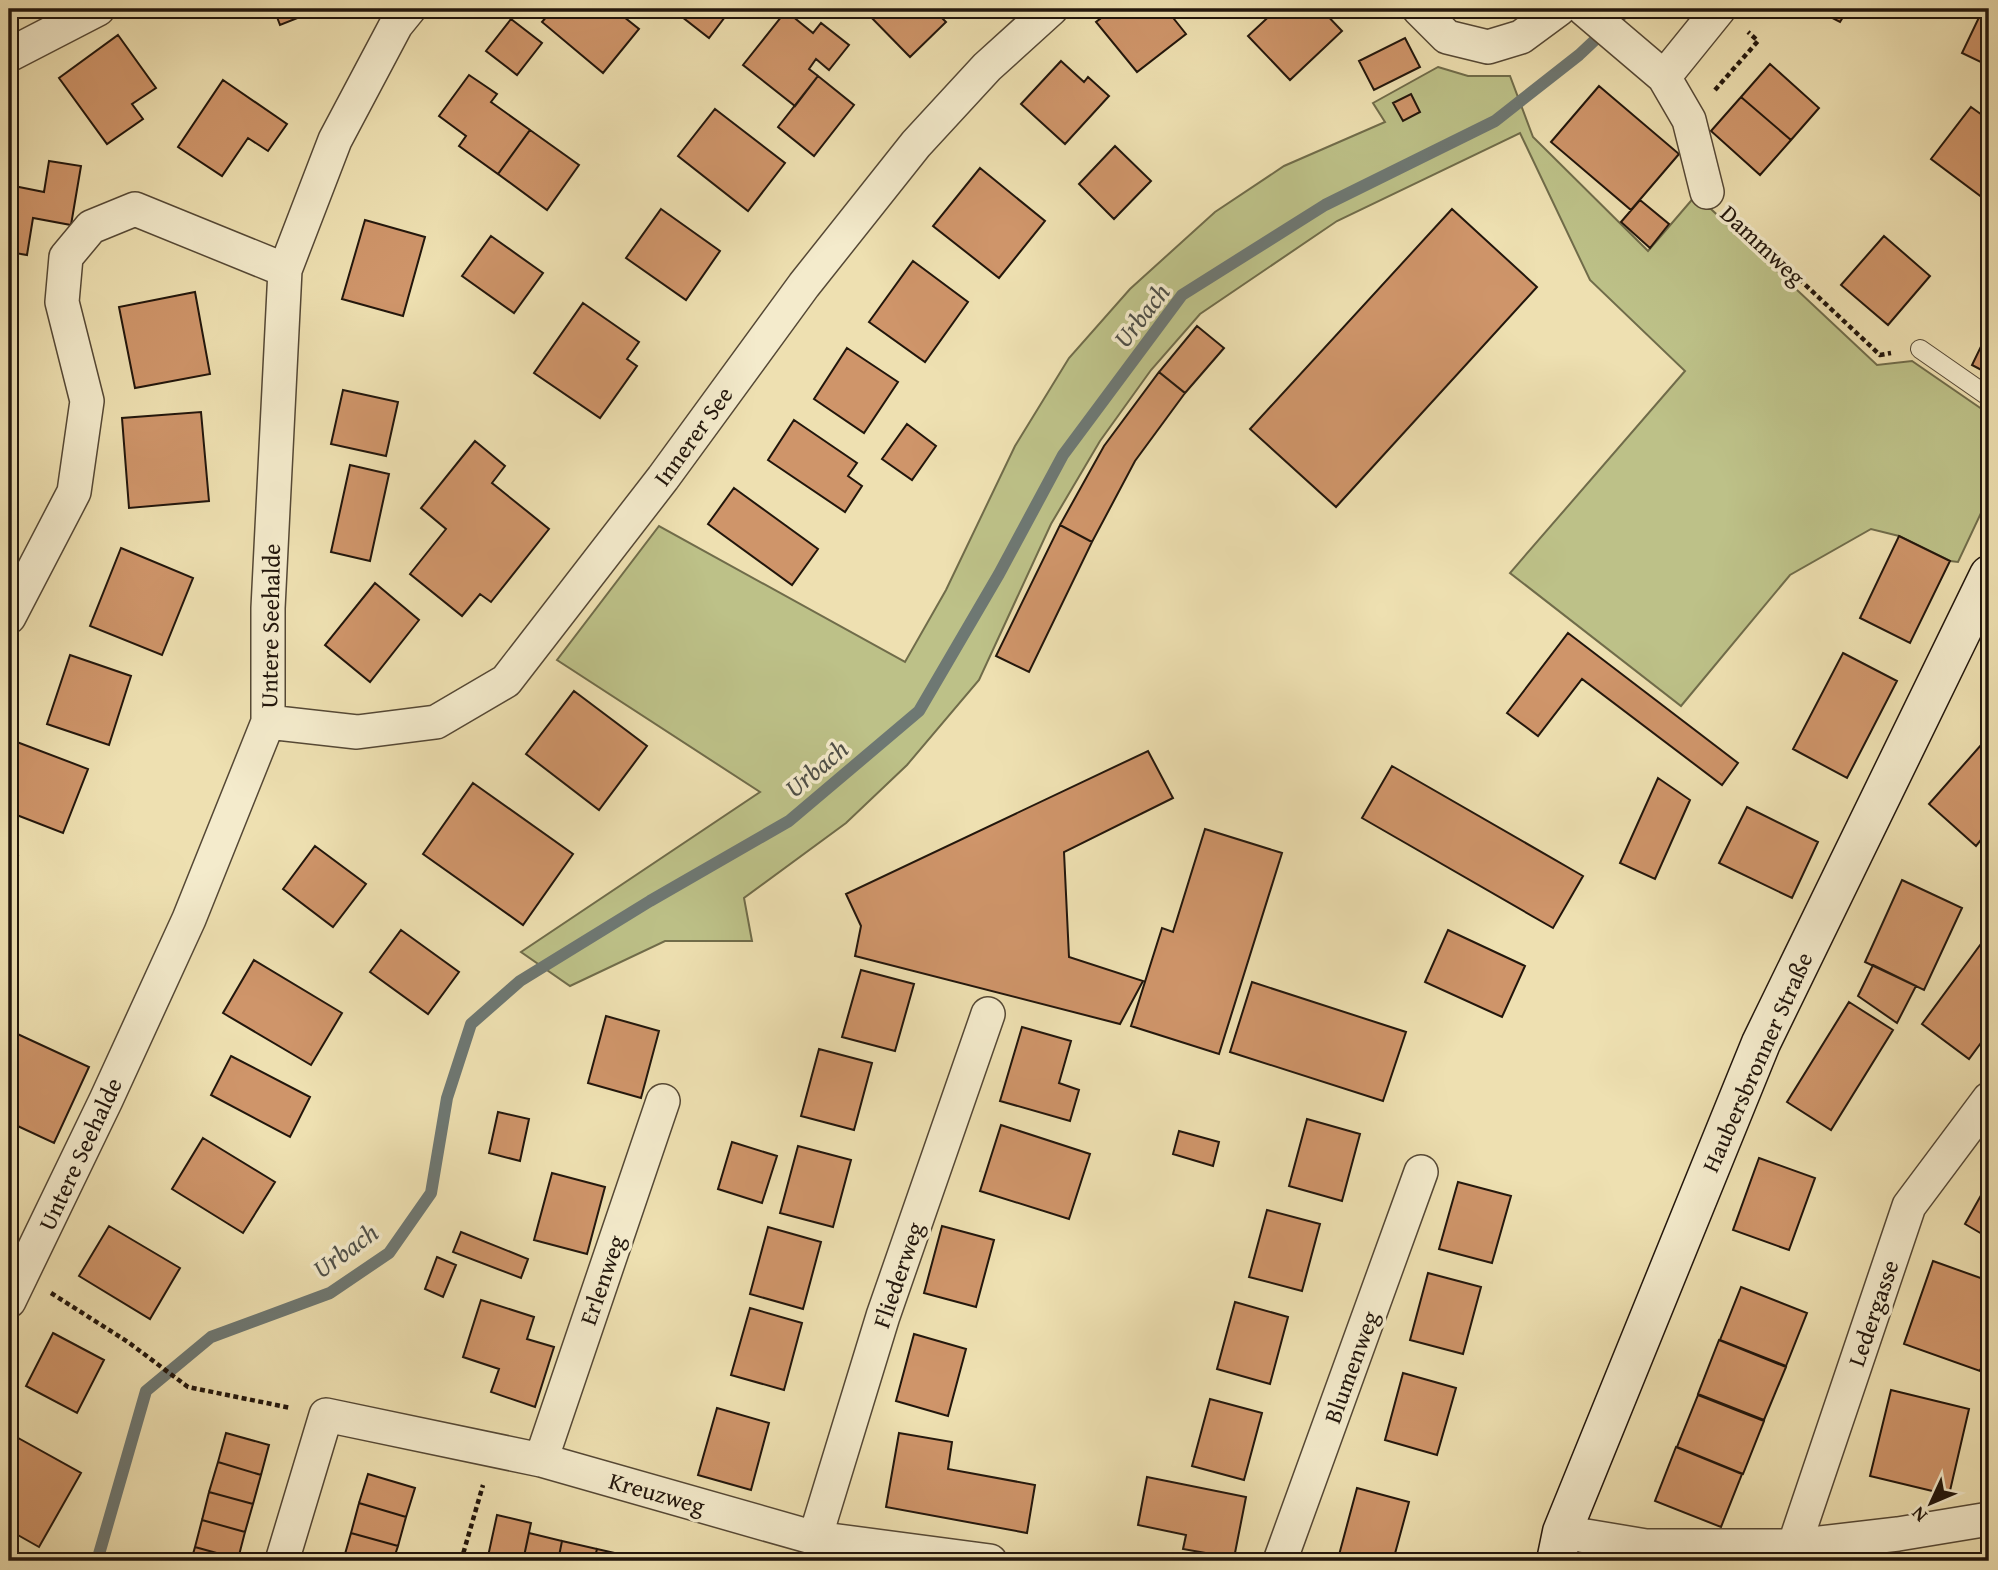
<svg xmlns="http://www.w3.org/2000/svg" width="1998" height="1570" font-family="'Gentium Book Plus',serif">
<style>
.green{fill:#bdc188;stroke:#706c4a;stroke-width:2}
.lines{fill:none;stroke-linecap:round;stroke-linejoin:round}
.stream{stroke:#6e7873;stroke-width:12}
.building{fill:#cf956a;stroke:#22160c;stroke-width:2}
.lane-casing{stroke:#554835;stroke-width:20}
.street-casing{stroke:#554835;stroke-width:36}
.secondary-casing{stroke:#22160c;stroke-width:41}
.path{stroke:#22160c;stroke-width:4.5;stroke-dasharray:5 3.5;stroke-linecap:butt}
.lane{stroke:#f4ebcc;stroke-width:18}
.street{stroke:#f4ebcc;stroke-width:33}
.secondary{stroke:#f4ebcc;stroke-width:38}
.labels{text-anchor:middle;dominant-baseline:central;stroke-width:7;stroke-linejoin:round;paint-order:stroke}
.street-label{font-size:24px;fill:#22160c;stroke:#f4ebcc}
.water-label{font-size:26px;font-style:italic;fill:#4e4f48;stroke:#f4ebcc}
</style>
<rect width="100%" height="100%" fill="#eee0b1"/>
<filter id="stains"><feTurbulence type="fractalNoise" baseFrequency=".00286" numOctaves="4"/><feColorMatrix values="0 0 0 0 .2 0 0 0 0 .09 0 0 0 0 .02 0 0 0 .5 -.17"/></filter>
<radialGradient id="worn" r=".72"><stop offset=".6" stop-color="#630" stop-opacity="0"/><stop offset="1" stop-color="#630" stop-opacity=".3"/></radialGradient>
<path class="green" d="M 1438,67 L 1468,76 L 1510,76 L 1533,137 L 1648,251 L 1696,195 L 1877,365 L 1912,361 L 1989,414 L 1989,496 L 1958,562 L 1950,561 L 1899,536 L 1871,529 L 1790,575 L 1681,706 L 1510,573 L 1685,371 L 1590,280 L 1520,133 L 1337,221 L 1200,314 L 1151,370 L 1100,441 L 1051,524 L 979,680 L 907,765 L 846,823 L 744,898 L 752,941 L 665,941 L 570,986 L 521,952 L 760,792 L 557,660 L 659,526 L 905,662 L 946,590 L 1015,446 L 1069,358 L 1130,289 L 1215,212 L 1284,166 L 1385,122 L 1373,103 Z"/>
<g class="lines">
<path class="stream" d="M 97,1561 L 146,1391 L 211,1337 L 330,1293 L 389,1253 L 431,1193 L 447,1098 L 471,1024 L 520,981 L 650,901 L 789,821 L 919,711 L 999,574 L 1063,455 L 1182,295 L 1325,205 L 1495,121 L 1579,55 L 1628,9"/>
</g>
<path class="building" d="M 274,9 L 320,9 L 280,25 Z
M 553,9 L 614,9 L 639,29 L 603,73 L 542,22 Z
M 680,9 L 731,9 L 709,38 L 677,13 Z
M 863,9 L 933,9 L 946,22 L 910,57 Z
M 1113,9 L 1166,9 L 1186,34 L 1137,72 L 1096,22 Z
M 1277,9 L 1321,9 L 1342,31 L 1290,80 L 1248,36 Z
M 1815,9 L 1848,9 L 1840,22 Z
M 1983,9 L 1989,9 L 1989,66 L 1962,53 Z
M 786,11 L 813,33 L 821,23 L 849,45 L 829,70 L 816,59 L 809,69 L 818,76 L 795,106 L 743,65 Z
M 511,19 L 542,43 L 517,75 L 486,51 Z
M 118,35 L 156,88 L 132,104 L 143,119 L 107,144 L 59,78 Z
M 1405,38 L 1420,67 L 1374,90 L 1359,61 Z
M 1061,61 L 1084,82 L 1088,77 L 1109,96 L 1065,144 L 1021,104 Z
M 1770,64 L 1819,108 L 1791,140 L 1741,97 Z
M 469,75 L 497,94 L 491,102 L 530,130 L 498,174 L 459,146 L 466,136 L 439,116 Z
M 818,76 L 854,105 L 814,156 L 778,127 Z
M 223,80 L 287,124 L 268,151 L 248,138 L 222,176 L 178,147 Z
M 1599,86 L 1679,154 L 1631,210 L 1551,142 Z
M 1411,94 L 1420,112 L 1403,121 L 1393,103 Z
M 1741,97 L 1791,140 L 1760,175 L 1711,131 Z
M 1971,107 L 1989,120 L 1989,189 L 1983,198 L 1931,159 Z
M 715,109 L 785,163 L 748,211 L 678,156 Z
M 530,130 L 579,165 L 547,210 L 498,174 Z
M 1115,146 L 1151,181 L 1114,219 L 1079,184 Z
M 49,161 L 81,166 L 71,225 L 33,218 L 27,255 L 9,252 L 9,185 L 44,192 Z
M 980,168 L 1045,221 L 999,278 L 933,226 Z
M 1640,200 L 1669,224 L 1650,248 L 1621,222 Z
M 661,209 L 720,251 L 686,300 L 626,258 Z
M 1452,209 L 1537,287 L 1336,507 L 1250,429 Z
M 365,220 L 425,237 L 403,316 L 342,299 Z
M 491,236 L 543,273 L 514,313 L 462,276 Z
M 1884,236 L 1930,276 L 1888,325 L 1841,285 Z
M 913,261 L 968,302 L 925,362 L 869,322 Z
M 195,292 L 210,374 L 135,388 L 119,307 Z
M 583,303 L 639,342 L 627,359 L 637,366 L 600,418 L 534,373 Z
M 1197,326 L 1224,348 L 1185,393 L 1159,372 Z
M 1989,330 L 1989,374 L 1972,365 Z
M 847,348 L 898,382 L 864,433 L 814,399 Z
M 1159,372 L 1185,393 L 1135,461 L 1092,542 L 1060,525 L 1104,446 Z
M 343,390 L 398,402 L 386,456 L 331,444 Z
M 201,412 L 209,501 L 129,508 L 122,418 Z
M 794,420 L 857,463 L 848,476 L 862,486 L 845,512 L 768,460 Z
M 907,424 L 936,446 L 912,480 L 882,459 Z
M 475,441 L 505,466 L 492,483 L 549,529 L 491,602 L 480,594 L 462,616 L 410,574 L 446,529 L 421,508 Z
M 350,465 L 389,474 L 370,561 L 331,552 Z
M 734,488 L 818,549 L 792,585 L 708,524 Z
M 1060,525 L 1092,542 L 1029,672 L 996,656 Z
M 1899,536 L 1950,561 L 1910,643 L 1860,618 Z
M 121,548 L 193,578 L 162,655 L 90,626 Z
M 375,583 L 419,620 L 370,682 L 325,645 Z
M 1568,633 L 1738,763 L 1722,785 L 1582,679 L 1538,736 L 1507,713 Z
M 1843,653 L 1897,681 L 1847,778 L 1793,749 Z
M 70,655 L 131,676 L 109,745 L 47,724 Z
M 574,691 L 647,746 L 599,810 L 526,754 Z
M 1989,736 L 1989,830 L 1976,846 L 1929,804 Z
M 9,739 L 88,769 L 63,833 L 9,812 Z
M 1148,751 L 1173,798 L 1064,852 L 1069,957 L 1143,981 L 1120,1024 L 855,956 L 861,926 L 846,894 Z
M 1392,766 L 1583,876 L 1553,928 L 1362,818 Z
M 1658,778 L 1690,800 L 1655,879 L 1620,863 Z
M 473,783 L 573,854 L 523,925 L 423,854 Z
M 1747,807 L 1818,842 L 1792,898 L 1719,863 Z
M 1205,829 L 1282,853 L 1219,1054 L 1131,1026 L 1162,928 L 1173,932 Z
M 315,846 L 366,884 L 333,927 L 283,889 Z
M 9,852 L 18,856 L 9,882 Z
M 1902,880 L 1962,908 L 1924,990 L 1865,962 Z
M 401,930 L 459,972 L 428,1014 L 370,972 Z
M 1448,930 L 1525,966 L 1502,1017 L 1425,982 Z
M 1986,937 L 1989,940 L 1989,1032 L 1969,1059 L 1922,1024 Z
M 254,960 L 342,1013 L 311,1065 L 223,1013 Z
M 1873,965 L 1916,986 L 1897,1023 L 1858,996 Z
M 861,970 L 914,984 L 895,1051 L 842,1037 Z
M 1252,982 L 1406,1032 L 1383,1101 L 1230,1052 Z
M 1849,1002 L 1893,1030 L 1831,1130 L 1787,1102 Z
M 606,1016 L 659,1031 L 641,1098 L 588,1083 Z
M 1022,1027 L 1071,1041 L 1059,1083 L 1079,1090 L 1070,1121 L 1000,1101 Z
M 11,1031 L 89,1067 L 54,1143 L 9,1122 L 9,1036 Z
M 819,1049 L 872,1063 L 854,1130 L 801,1116 Z
M 231,1056 L 310,1097 L 290,1137 L 211,1095 Z
M 498,1112 L 529,1119 L 520,1161 L 489,1153 Z
M 1307,1119 L 1360,1134 L 1342,1201 L 1289,1186 Z
M 1001,1125 L 1090,1154 L 1069,1219 L 980,1191 Z
M 1179,1131 L 1219,1142 L 1213,1166 L 1173,1154 Z
M 203,1138 L 275,1182 L 243,1233 L 172,1189 Z
M 732,1142 L 777,1156 L 762,1203 L 718,1189 Z
M 798,1146 L 851,1160 L 833,1227 L 780,1213 Z
M 1759,1158 L 1815,1178 L 1789,1250 L 1733,1230 Z
M 552,1173 L 605,1187 L 587,1254 L 534,1240 Z
M 1989,1181 L 1989,1238 L 1965,1224 Z
M 1458,1182 L 1511,1196 L 1492,1263 L 1439,1249 Z
M 1267,1210 L 1320,1224 L 1302,1291 L 1249,1277 Z
M 109,1226 L 180,1268 L 150,1319 L 79,1276 Z
M 942,1226 L 994,1240 L 976,1307 L 924,1293 Z
M 768,1227 L 821,1242 L 803,1309 L 750,1294 Z
M 461,1232 L 528,1259 L 521,1278 L 453,1252 Z
M 437,1257 L 456,1265 L 443,1297 L 425,1289 Z
M 1933,1261 L 1989,1281 L 1989,1344 L 1980,1371 L 1904,1344 Z
M 1428,1273 L 1481,1287 L 1463,1354 L 1410,1340 Z
M 1741,1287 L 1807,1313 L 1786,1366 L 1720,1340 Z
M 481,1300 L 534,1317 L 527,1339 L 554,1347 L 535,1407 L 491,1392 L 499,1369 L 463,1357 Z
M 1235,1302 L 1288,1317 L 1270,1384 L 1217,1369 Z
M 750,1308 L 802,1323 L 784,1390 L 731,1375 Z
M 53,1333 L 104,1360 L 77,1413 L 26,1386 Z
M 914,1334 L 966,1349 L 948,1416 L 896,1401 Z
M 1719,1340 L 1786,1367 L 1764,1420 L 1698,1394 Z
M 1403,1373 L 1456,1388 L 1437,1455 L 1385,1440 Z
M 1891,1390 L 1969,1409 L 1949,1495 L 1870,1476 Z
M 1698,1395 L 1764,1421 L 1743,1474 L 1677,1447 Z
M 1210,1399 L 1262,1413 L 1244,1480 L 1192,1466 Z
M 717,1408 L 769,1423 L 751,1490 L 698,1475 Z
M 226,1433 L 269,1445 L 261,1475 L 218,1462 Z
M 899,1433 L 952,1442 L 948,1469 L 1035,1485 L 1027,1533 L 886,1507 Z
M 11,1434 L 81,1473 L 39,1547 L 9,1530 L 9,1438 Z
M 1676,1447 L 1742,1474 L 1721,1527 L 1655,1501 Z
M 218,1462 L 261,1475 L 253,1504 L 209,1492 Z
M 368,1474 L 415,1488 L 406,1517 L 359,1503 Z
M 1147,1477 L 1246,1497 L 1234,1558 L 1183,1549 L 1186,1535 L 1138,1525 Z
M 1357,1488 L 1409,1502 L 1393,1561 L 1362,1561 L 1339,1555 Z
M 209,1492 L 253,1504 L 245,1532 L 202,1520 Z
M 359,1503 L 406,1517 L 398,1546 L 351,1533 Z
M 497,1515 L 531,1523 L 523,1561 L 487,1561 Z
M 202,1520 L 245,1532 L 238,1559 L 195,1547 Z
M 351,1533 L 398,1546 L 393,1561 L 343,1561 Z
M 529,1533 L 562,1541 L 558,1561 L 523,1561 Z
M 562,1541 L 597,1549 L 594,1561 L 558,1561 Z
M 195,1547 L 238,1559 L 237,1561 L 191,1561 Z
M 597,1549 L 628,1556 L 627,1561 L 594,1561 Z"/>
<g class="lines">
<g class="lane-casing">
<path id="lane" d="M 1920,349 L 1989,397"/>
</g>
<g class="street-casing">
<path id="street" d="M 1419,9 L 1447,37 L 1488,47 L 1521,37 L 1559,9
M 1584,9 L 1664,77 L 1719,9
M 9,55 L 98,9
M 1664,77 L 1689,120 L 1707,192
M 9,617 L 74,492 L 87,401 L 62,302 L 66,257 L 91,227 L 135,209 L 285,270
M 268,722 L 357,732 L 436,722 L 506,681 L 663,478 L 804,285 L 916,144 L 987,67 L 1051,9
M 9,1301 L 106,1100 L 189,919 L 268,722 L 268,608 L 285,270 L 335,140 L 396,25 L 409,9
M 541,1460 L 663,1101
M 1562,1532 L 1646,1546 L 1794,1546 L 1898,1534 L 1989,1519
M 815,1538 L 883,1316 L 988,1014
M 1794,1546 L 1909,1206 L 1989,1099
M 282,1561 L 326,1415 L 541,1460 L 815,1538 L 990,1561
M 1280,1561 L 1421,1172"/>
</g>
<g class="secondary-casing">
<path id="secondary" d="M 1556,1561 L 1562,1532 L 1761,1043 L 1989,575"/>
</g>
<path class="path" d="M 1715,90 L 1758,41 L 1748,32
M 1731,215 L 1880,355 L 1891,353
M 51,1293 L 128,1342 L 188,1387 L 291,1408
M 461,1561 L 483,1485"/>
<use href="#lane" class="lane"/>
<use href="#street" class="street"/>
<use href="#secondary" class="secondary"/>
</g>
<g class="labels">
<g class="street-label">
<text transform="translate(1763 245) rotate(43)">Dammweg</text>
<text transform="translate(693 436) rotate(-54)">Innerer See</text>
<text transform="translate(270 626) rotate(-89)">Untere Seehalde</text>
<text transform="translate(1757 1062) rotate(-66)">Haubersbronner Straße</text>
<text transform="translate(80 1154) rotate(-65)">Untere Seehalde</text>
<text transform="translate(898 1275) rotate(-71)">Fliederweg</text>
<text transform="translate(602 1280) rotate(-71)">Erlenweg</text>
<text transform="translate(1873 1313) rotate(-71)">Ledergasse</text>
<text transform="translate(1351 1367) rotate(-70)">Blumenweg</text>
<text transform="translate(657 1493) rotate(16)">Kreuzweg</text>
</g>
<g class="water-label">
<text transform="translate(1141 315) rotate(-52)">Urbach</text>
<text transform="translate(816 768) rotate(-40)">Urbach</text>
<text transform="translate(345 1250) rotate(-36)">Urbach</text>
</g>
</g>
<rect width="1998" height="1570" fill="none" stroke="#eee0b1" stroke-width="35"/>
<rect x="10" y="10" width="1977" height="1549" fill="none" stroke="#22160c" stroke-width="3.5"/>
<rect x="18" y="18" width="1963" height="1535" fill="none" stroke="#22160c" stroke-width="2"/>
<g transform="translate(1931 1503) rotate(226)" stroke="#f4ebcc" stroke-width="5" paint-order="stroke">
<path d="M0-5L12 26L0 18L-12 26Z" fill="#22160c"/>
<text y="-10" font-size="19" font-weight="bold" text-anchor="middle" fill="#22160c">N</text>
</g>
<rect width="100%" height="100%" filter="url(#stains)"/>
<rect width="100%" height="100%" fill="url(#worn)"/>
</svg>
